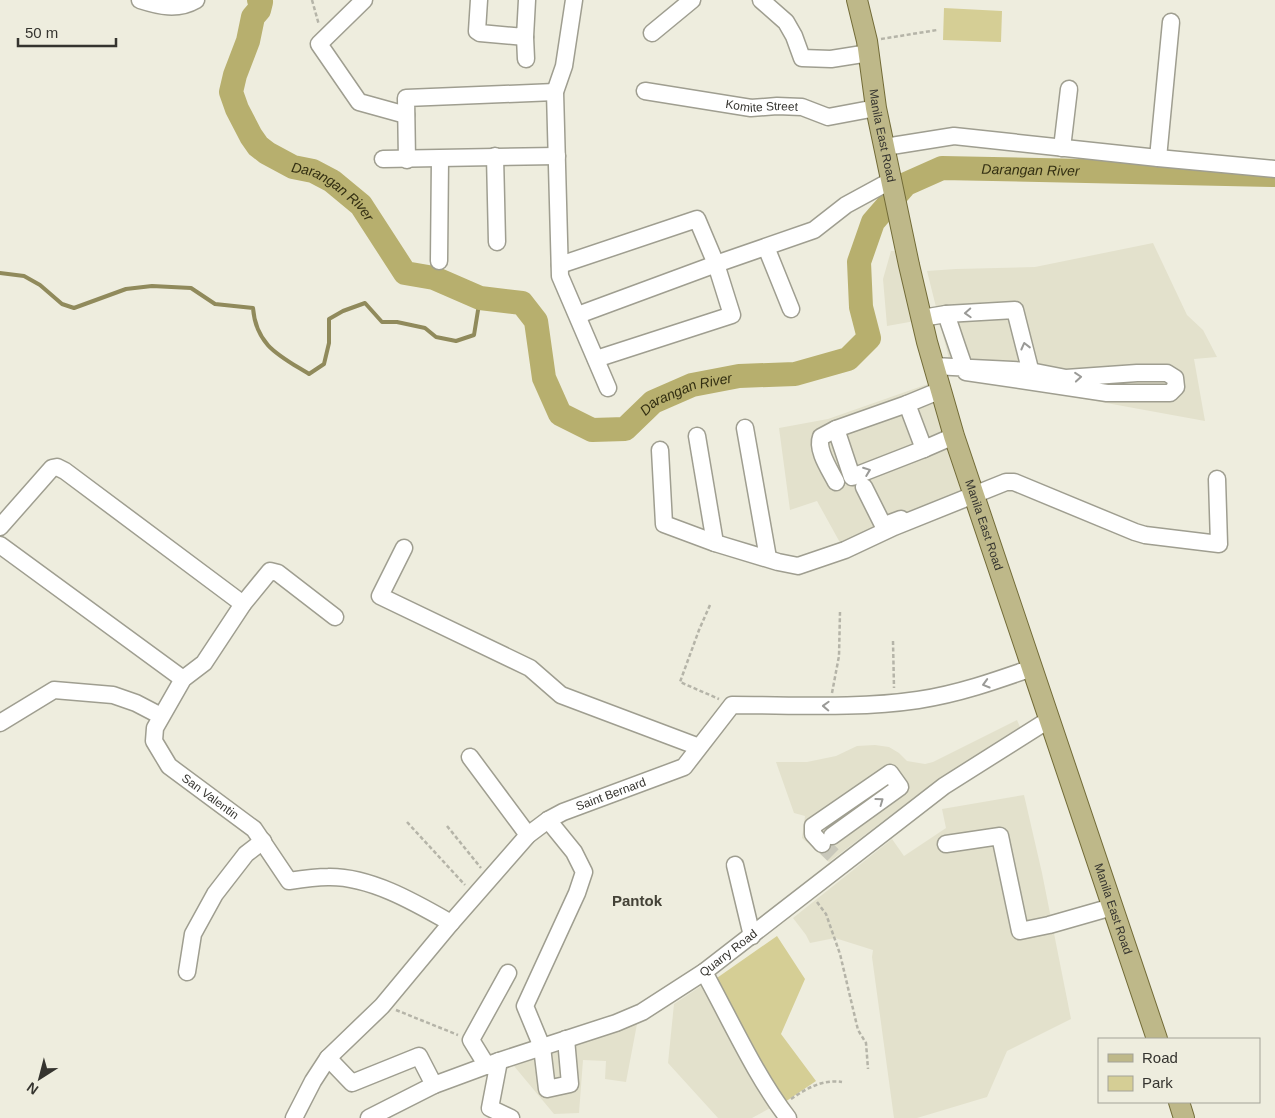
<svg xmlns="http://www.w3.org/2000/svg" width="1275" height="1118" font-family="Arial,sans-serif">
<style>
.built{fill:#e3e1cc}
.green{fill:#d5ce95}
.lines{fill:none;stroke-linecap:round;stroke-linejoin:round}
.stream{stroke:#908a5b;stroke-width:4}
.river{stroke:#b7af6e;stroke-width:24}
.minor-tunnel{stroke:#c9c8bb;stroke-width:16;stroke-dasharray:16 8;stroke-linecap:butt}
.minor-casing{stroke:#9f9e90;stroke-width:19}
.major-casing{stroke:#726b37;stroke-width:22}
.path{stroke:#b5b4a8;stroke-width:2.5;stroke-dasharray:4 2.5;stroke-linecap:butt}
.minor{stroke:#fff;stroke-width:16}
.major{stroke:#beb889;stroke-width:20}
.oneway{stroke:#9a9a97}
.labels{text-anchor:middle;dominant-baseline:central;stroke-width:4;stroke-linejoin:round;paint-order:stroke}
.street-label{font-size:12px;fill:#35342f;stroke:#eeedde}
.water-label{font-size:14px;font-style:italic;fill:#332f12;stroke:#eeedde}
.quarter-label{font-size:15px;font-weight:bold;fill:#444237;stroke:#eeedde}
</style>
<rect width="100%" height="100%" fill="#eeedde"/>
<path class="built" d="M 1153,243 L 1187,315 L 1203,330 L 1217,357 L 1194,359 L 1205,421 L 953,375 L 927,271 L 956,269 L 1035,267 Z
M 891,251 L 901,251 L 915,321 L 887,326 L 883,279 Z
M 928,384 L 962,494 L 843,548 L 817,501 L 790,510 L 779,428 L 828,419 Z
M 1017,720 L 1020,727 L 903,806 L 829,862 L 802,838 L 805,816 L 794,813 L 776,762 L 807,762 L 836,756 L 857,746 L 875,745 L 889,747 L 899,753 L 907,761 L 925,764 L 933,762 Z
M 1024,795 L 1042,873 L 1071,1019 L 1007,1051 L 987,1097 L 917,1118 L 894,1118 L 872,957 L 873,950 L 835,938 L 810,943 L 806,935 L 793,918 L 892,839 L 904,856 L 946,828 L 942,809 Z
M 701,986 L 772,1107 L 752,1118 L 718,1118 L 668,1063 L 674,1004 Z
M 637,1024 L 626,1082 L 605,1079 L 606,1061 L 583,1060 L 579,1113 L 554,1114 L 514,1066 Z"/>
<path class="green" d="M 944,8 L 1002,11 L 1001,42 L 943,40 Z
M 777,936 L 805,979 L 781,1034 L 816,1081 L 785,1102 L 759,1061 L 714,980 Z"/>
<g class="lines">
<path class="stream" d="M 0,273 L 24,276 L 40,285 L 62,304 L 74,308 L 126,289 L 152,286 L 191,288 L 215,304 L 253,308 C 256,346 280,356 309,374 L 324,364 L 329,343 L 329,319 L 343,311 L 365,303 L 382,322 L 397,322 L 425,328 L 436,337 L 456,341 L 474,335 L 480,298"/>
<path class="river" id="s1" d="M 259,0 L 261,2 L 259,10 L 253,17 L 248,41 L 235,75 L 231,92 L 237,109 L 251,136 L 258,146 L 267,153 L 293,167 L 313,171 L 332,181 L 361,205 L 405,273 L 434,278 L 480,298 L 522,303 L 536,321 L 544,378 L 560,414 L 592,430 L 625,429 L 653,402 L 692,385 L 739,376 L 795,374 L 848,359 L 869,338 L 861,307 L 859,262 L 873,222 L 906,184 L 942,168 L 1275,175"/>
<path class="minor-tunnel" d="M 822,844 L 833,855"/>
<g class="minor-casing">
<g id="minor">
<path d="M 140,0 C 159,6 177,11 196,0"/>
<path d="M 364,0 L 319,44 L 359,102 L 406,115"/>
<path d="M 479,0 L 477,31 L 480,33 L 525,37 L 527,0"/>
<path d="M 574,0 L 564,66 L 555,92 L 560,276 L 608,388"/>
<path d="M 761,0 L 786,22 L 794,36 L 802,58 L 831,59 L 869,53"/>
<path d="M 652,33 L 692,0"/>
<path d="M 525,37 L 526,59"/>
<path id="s2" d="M 645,91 L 751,108 L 777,106 L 802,107 L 828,117 L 876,108"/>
<path d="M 885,147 L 954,136 L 1158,158 L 1275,169"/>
<path d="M 1062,148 L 1069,89"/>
<path d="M 495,156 L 497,242"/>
<path d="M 1158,158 L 1171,22"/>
<path d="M 383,159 L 557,156"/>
<path d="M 407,160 L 406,98 L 555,92"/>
<path d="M 766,247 L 791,309"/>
<path d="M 439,261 L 440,159"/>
<path d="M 560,265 L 697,219 L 716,264 L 732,315 L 596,359"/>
<path d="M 578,315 L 716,264 L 814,230 L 846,205 L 892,180"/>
<path d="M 922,318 L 946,314 L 1015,310 L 1033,381"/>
<path d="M 934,366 L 972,368 L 1030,371 L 1066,378 L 1137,373 L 1167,373 L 1175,378 L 1176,387 L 1170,393 L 1107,393 L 966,372 C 959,353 953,334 946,314"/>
<path d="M 941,390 L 907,404 L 924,449 L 954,436"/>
<path d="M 745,428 L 768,558"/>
<path d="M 836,429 L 852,477 L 924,449"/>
<path d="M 697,436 L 715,543"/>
<path d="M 660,450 L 664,524 L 715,543 L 778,562 L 798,566 L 845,550 L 894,527 L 1006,482 L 1014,482 L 1135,532 L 1145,535 L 1219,544 L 1217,479"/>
<path d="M 836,482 C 830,470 816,450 821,437 L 836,429 L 907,404"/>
<path d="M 864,487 L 882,523 L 885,525 L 901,519"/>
<path d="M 0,527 L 52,468 L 57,467 L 65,471 L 243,604"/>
<path d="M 0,545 L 183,679"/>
<path d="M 404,548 L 380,596 L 530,668 L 561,695 L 699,747"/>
<path id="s3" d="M 335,617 L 278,573 L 270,571 L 243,604 L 204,663 L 183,679 L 155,728 L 154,741 L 169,766 L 254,829 L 289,881 C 302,879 315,877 328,877 C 370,876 416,903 451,923"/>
<path d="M 0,723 L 54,690 L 113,695 L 136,703 L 161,716"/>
<path d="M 470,757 L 528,835"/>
<path d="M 548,820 L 574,852 L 584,872 L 577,893 L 525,1006 L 542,1047 L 547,1089 L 570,1084 L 566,1039"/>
<path d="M 822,844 L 813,834 L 813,826 L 890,773 L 900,787 L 832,836"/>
<path d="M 946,844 L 1000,836 L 1020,931 L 1049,925 L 1112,907"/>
<path d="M 735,865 L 752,936"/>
<path d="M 187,972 L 193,934 L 215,894 L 246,854 L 263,841"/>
<path d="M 704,972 C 730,1019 756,1077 788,1118"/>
<path d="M 328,1058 L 352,1083 L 419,1056 L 434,1085"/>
<path d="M 499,1061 L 490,1108 L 511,1118"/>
<path d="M 487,1066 L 471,1040 L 508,973"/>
<path id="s4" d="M 294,1118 L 313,1081 L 328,1058 L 382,1006 L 451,923 L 528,835 L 548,820 L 563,812 L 684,767 L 732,705 C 794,705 857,709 918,700 C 958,694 995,681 1032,668"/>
<path id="s5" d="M 369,1118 L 434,1085 L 499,1061 L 616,1023 L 642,1012 L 704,972 L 944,786 L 1050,719"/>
</g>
</g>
<g class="major-casing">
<g id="major">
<path id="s6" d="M 857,0 L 867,41 L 876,108 L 909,265 L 927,342 L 954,436 L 1157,1039"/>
<path d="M 1179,1102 L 1184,1118"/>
</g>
</g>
<path class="path" d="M 312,0 L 319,25
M 881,39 L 937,30
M 710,605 L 699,630 L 680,682 L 719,699
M 893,641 L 894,688
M 832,693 L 839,656 L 840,612
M 407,822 L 465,885
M 447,826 L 481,868
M 817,902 L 826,914 L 840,954 L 858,1030 L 866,1043 L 868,1069
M 396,1010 L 458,1035
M 791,1099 C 807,1088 823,1079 842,1082"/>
<use href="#minor" class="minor"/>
<use href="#major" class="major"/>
</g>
<defs><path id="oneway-chevron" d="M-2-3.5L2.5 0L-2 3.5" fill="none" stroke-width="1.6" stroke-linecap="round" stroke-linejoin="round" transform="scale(1.25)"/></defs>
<g class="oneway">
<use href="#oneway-chevron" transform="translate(968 313) rotate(177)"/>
<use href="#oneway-chevron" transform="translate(1025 346) rotate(-104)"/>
<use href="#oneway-chevron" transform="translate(1078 377) rotate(-5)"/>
<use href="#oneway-chevron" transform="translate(867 471) rotate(-21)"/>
<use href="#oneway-chevron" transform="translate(986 684) rotate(164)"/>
<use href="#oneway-chevron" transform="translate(826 706) rotate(-178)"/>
<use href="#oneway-chevron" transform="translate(880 801) rotate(-36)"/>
</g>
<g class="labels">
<g class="street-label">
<text stroke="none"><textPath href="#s2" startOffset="118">Komite Street</textPath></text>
<text stroke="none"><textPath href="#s6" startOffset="138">Manila East Road</textPath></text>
<text stroke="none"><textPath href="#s6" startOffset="541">Manila East Road</textPath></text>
<text stroke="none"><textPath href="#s4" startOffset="462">Saint Bernard</textPath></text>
<text stroke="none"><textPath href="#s3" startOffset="370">San Valentin</textPath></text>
<text stroke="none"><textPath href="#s6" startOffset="946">Manila East Road</textPath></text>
<text stroke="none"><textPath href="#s5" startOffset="398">Quarry Road</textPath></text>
</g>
<g class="water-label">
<text stroke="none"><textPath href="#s1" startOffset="1239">Darangan River</textPath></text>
<text stroke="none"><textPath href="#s1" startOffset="248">Darangan River</textPath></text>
<text stroke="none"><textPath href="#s1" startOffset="744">Darangan River</textPath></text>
</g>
<g class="quarter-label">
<text x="637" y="900">Pantok</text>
</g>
</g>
<rect x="1098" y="1038" width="162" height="65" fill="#eeedde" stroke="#a4a398"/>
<rect x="1108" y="1054" width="25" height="8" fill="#beb889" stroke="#a4a398"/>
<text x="1142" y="1063" font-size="15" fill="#35342f">Road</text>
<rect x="1108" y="1076" width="25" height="15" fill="#d5ce95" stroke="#a4a398"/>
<text x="1142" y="1088" font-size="15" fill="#35342f">Park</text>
<g transform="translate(40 1078) rotate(216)" stroke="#eeedde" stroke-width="4" paint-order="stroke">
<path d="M0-4L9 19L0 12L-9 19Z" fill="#35342f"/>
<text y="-8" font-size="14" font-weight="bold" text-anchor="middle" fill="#35342f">N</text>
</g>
<path d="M18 38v8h98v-8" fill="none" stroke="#35342f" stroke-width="2.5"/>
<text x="25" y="38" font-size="15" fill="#35342f" stroke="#eeedde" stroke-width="4" paint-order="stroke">50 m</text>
</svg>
